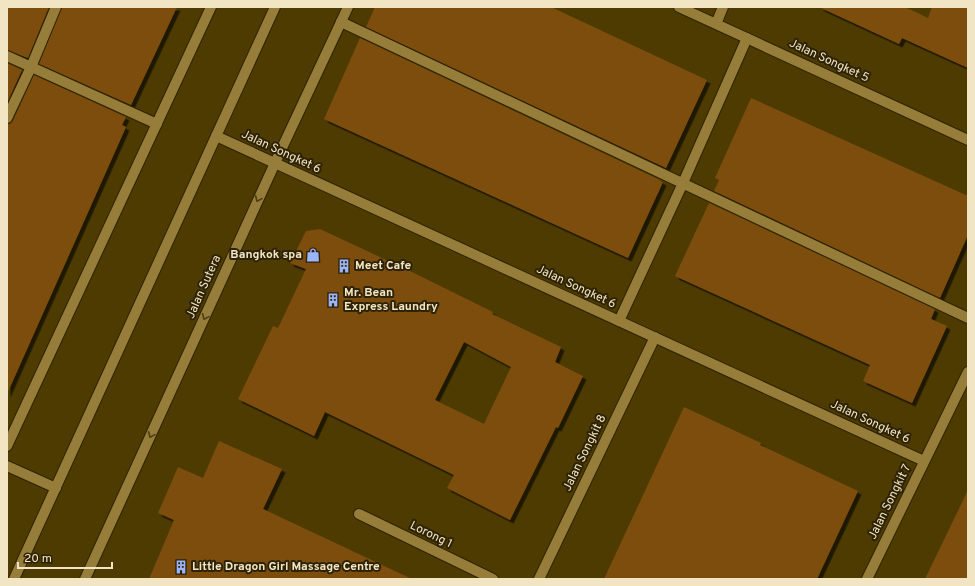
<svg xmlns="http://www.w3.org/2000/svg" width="975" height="586" font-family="Overpass,sans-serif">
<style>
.building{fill:#7c4e0d;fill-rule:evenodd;filter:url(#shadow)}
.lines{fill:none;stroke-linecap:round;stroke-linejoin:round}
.service-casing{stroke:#2f2300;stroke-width:12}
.minor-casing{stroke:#2f2300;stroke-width:12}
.tertiary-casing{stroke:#2f2300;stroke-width:12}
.service{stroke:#967d39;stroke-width:10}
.minor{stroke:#967d39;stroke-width:10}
.tertiary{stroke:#967d39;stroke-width:10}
.oneway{stroke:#4d3e15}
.labels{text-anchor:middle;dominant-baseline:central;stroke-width:4;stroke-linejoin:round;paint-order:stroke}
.street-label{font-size:12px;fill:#f2e5c3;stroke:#2e2306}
.poi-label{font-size:12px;font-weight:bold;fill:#f2e5c3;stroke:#2e2306;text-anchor:start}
</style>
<defs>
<filter id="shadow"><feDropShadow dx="3.5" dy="3.5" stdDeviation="0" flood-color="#0009"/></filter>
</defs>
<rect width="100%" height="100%" fill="#4d3b01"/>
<path class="building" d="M 7,7 L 49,7 L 28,58 L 7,50 Z
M 62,7 L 177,7 L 131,105 L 39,64 Z
M 375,7 L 551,7 L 707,80 L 666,168 L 366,27 Z
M 819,7 L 905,7 L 928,18 L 932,7 L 968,7 L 968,68 L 902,38 L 899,44 Z
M 360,38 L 660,180 L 660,181 L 663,182 L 628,258 L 324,119 Z
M 7,63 L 22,70 L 7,103 Z
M 34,75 L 126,117 L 122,125 L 126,127 L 7,394 L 7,124 L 10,124 L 13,121 Z
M 751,98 L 968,196 L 968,235 L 940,298 L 714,191 L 719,180 L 715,178 Z
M 709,203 L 935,309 L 931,319 L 947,326 L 912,403 L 863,381 L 870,365 L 675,276 Z
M 320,229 L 412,272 L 493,312 L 492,314 L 561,347 L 555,362 L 583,376 L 558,428 L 556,427 L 510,520 L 447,488 L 454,475 L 325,412 L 314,436 L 238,399 L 273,326 L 278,328 L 306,269 L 290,263 L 306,231 ZM 464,342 L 511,367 L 484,424 L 435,400 Z
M 684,407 L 761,443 L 760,445 L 858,491 L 817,579 L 604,579 Z
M 219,441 L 282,469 L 263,509 L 412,579 L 149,579 L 174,520 L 158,513 L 178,467 L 203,478 Z
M 968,490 L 968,579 L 925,579 Z"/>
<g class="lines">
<g class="service-casing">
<path id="service" d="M 341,22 L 968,318
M 7,56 L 157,124
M 7,118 L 31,67 L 56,7
M 619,321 L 683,183 L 747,38"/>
</g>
<g class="minor-casing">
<path id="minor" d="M 679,7 L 968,140
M 716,24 L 723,7
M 216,136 L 924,461
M 7,446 L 211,7
M 7,466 L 56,488
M 359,514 L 493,579
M 85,579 L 275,163 L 348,7
M 539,579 L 655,337
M 867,579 L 968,372"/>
</g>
<g class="tertiary-casing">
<path id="tertiary" d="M 14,579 L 275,7"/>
</g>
<use href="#service" class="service"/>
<use href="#minor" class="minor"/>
<use href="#tertiary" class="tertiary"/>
</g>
<defs><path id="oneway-chevron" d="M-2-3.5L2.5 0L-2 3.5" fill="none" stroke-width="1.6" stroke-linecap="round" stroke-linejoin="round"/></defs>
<g class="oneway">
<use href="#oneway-chevron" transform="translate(258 199) rotate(114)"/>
<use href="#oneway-chevron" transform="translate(205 317) rotate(114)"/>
<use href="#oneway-chevron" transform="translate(151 435) rotate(114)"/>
</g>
<defs>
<g id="shop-bare" transform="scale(1.08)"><path d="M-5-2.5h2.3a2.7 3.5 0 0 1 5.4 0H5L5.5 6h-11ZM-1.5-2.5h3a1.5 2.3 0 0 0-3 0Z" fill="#9bb5fd" stroke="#2e2306" stroke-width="2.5" paint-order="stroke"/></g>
<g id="building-bare" transform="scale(1.08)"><path d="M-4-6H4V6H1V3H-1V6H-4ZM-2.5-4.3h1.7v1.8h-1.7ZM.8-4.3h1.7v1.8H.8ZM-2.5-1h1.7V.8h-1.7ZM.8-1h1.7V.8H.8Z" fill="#9bb5fd" stroke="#2e2306" stroke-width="2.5" paint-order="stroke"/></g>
</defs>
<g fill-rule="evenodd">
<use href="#shop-bare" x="313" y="255"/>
<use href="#building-bare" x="344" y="266"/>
<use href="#building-bare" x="333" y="300"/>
<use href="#building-bare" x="181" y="567"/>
</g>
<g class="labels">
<g class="street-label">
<text transform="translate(829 61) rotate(25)">Jalan Songket 5</text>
<text transform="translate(281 152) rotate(25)">Jalan Songket 6</text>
<text transform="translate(204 287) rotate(-66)">Jalan Sutera</text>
<text transform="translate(576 287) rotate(25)">Jalan Songket 6</text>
<text transform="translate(870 422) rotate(25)">Jalan Songket 6</text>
<text transform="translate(585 453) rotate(-64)">Jalan Songkit 8</text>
<text transform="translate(890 502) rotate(-64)">Jalan Songkit 7</text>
<text transform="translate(431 535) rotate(26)">Lorong 1</text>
</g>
<g class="poi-label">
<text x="302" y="255" text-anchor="end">Bangkok spa</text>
<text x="355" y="266">Meet Cafe</text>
<text x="344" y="293">Mr. Bean<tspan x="344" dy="14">Express Laundry</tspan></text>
<text x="192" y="567">Little Dragon Girl Massage Centre</text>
</g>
</g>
<rect width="975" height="586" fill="none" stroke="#f2e5c3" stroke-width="16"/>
<path d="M18 562v6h94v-6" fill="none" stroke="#f2e5c3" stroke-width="2"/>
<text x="24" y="562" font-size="12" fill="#f2e5c3" stroke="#2e2306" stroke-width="3" paint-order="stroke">20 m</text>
</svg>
